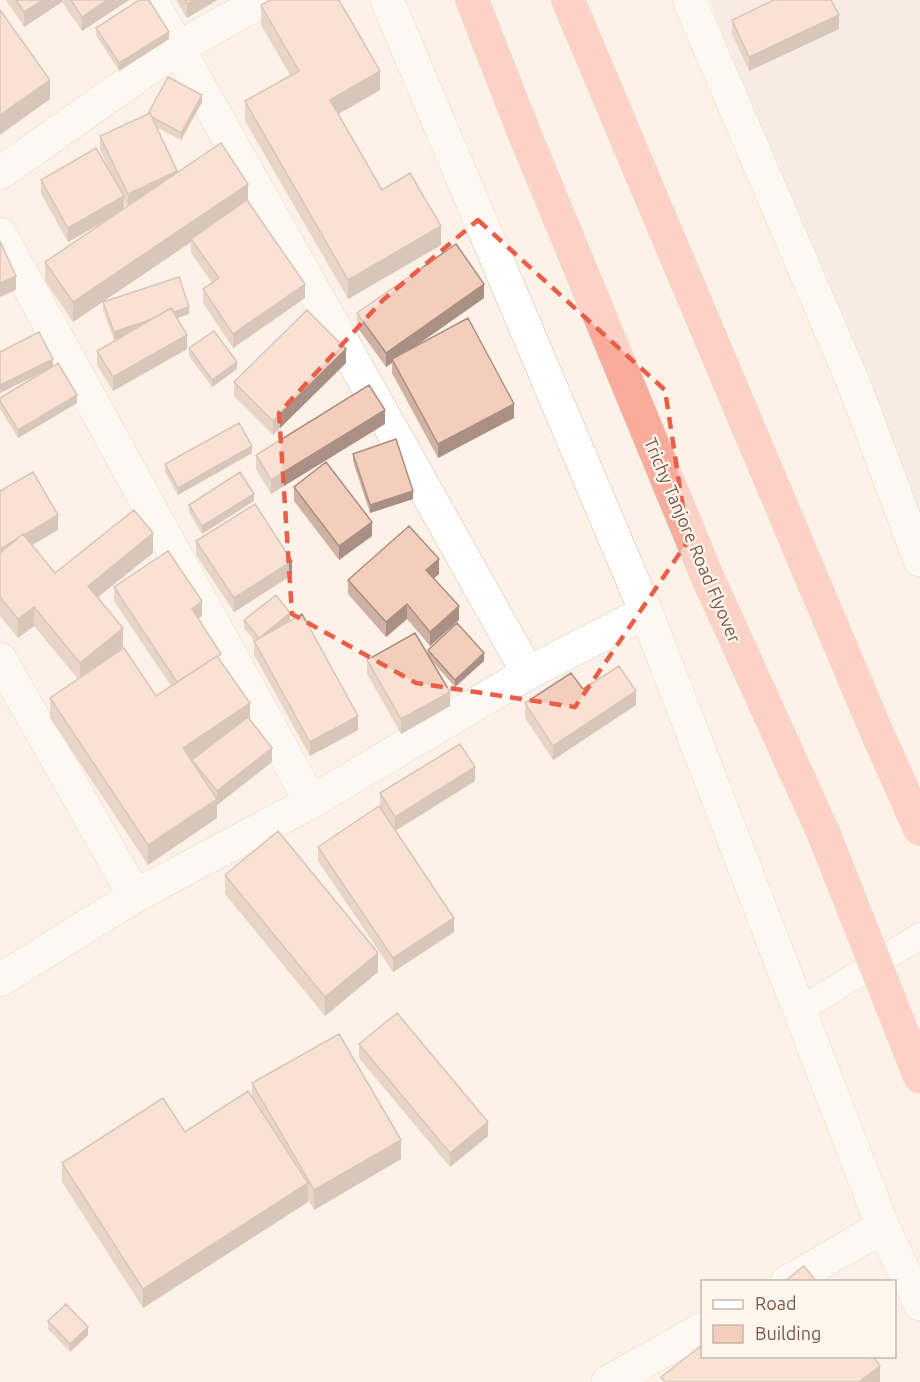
<svg xmlns="http://www.w3.org/2000/svg" width="920" height="1382" font-family="Ubuntu,sans-serif">
<style>
.industrial{fill:#ede5e0}
.lines{fill:none;stroke-linecap:round;stroke-linejoin:round}
.lane-casing{stroke:#d2bbae;stroke-width:27}
.street-casing{stroke:#d2bbae;stroke-width:34}
.highway-casing{stroke:#d9d0cc;stroke-width:34}
.lane{stroke:#fff;stroke-width:26}
.street{stroke:#fff;stroke-width:33}
.highway{stroke:#f9ac9c;stroke-width:33}
.highway-bridge-casing{stroke:#d9d0cc;stroke-width:34;stroke-linecap:butt}
.highway-bridge{stroke:#f9ac9c;stroke-width:33}
.wall{fill:#d1b1a3;fill-rule:evenodd}
.shaded-wall{fill:#aa9084}
.building{fill:#f3cebd;stroke:#aa9084;stroke-width:1.5}
.marked{fill:none;stroke:#ea5e49;stroke-width:4.5;stroke-dasharray:12 8;stroke-linejoin:round}
.labels{text-anchor:middle;dominant-baseline:central;stroke-width:4.5;stroke-linejoin:round;paint-order:stroke}
.street-label{font-size:18px;fill:#78564a;stroke:#fff7ee}
</style>
<rect width="100%" height="100%" fill="#fdf2e7"/>
<path class="industrial" d="M 710,0 L 920,0 L 920,581 Z"/>
<g class="lines">
<g class="lane-casing">
<path id="lane" d="M 800,1010 L 920,936"/>
</g>
<g class="street-casing">
<path id="street" d="M 151,0 L 528,673
M 387,0 L 646,612 L 883,1227 L 920,1304
M 689,0 L 855,387 L 920,560
M 0,173 L 179,47 L 264,0
M 0,234 L 311,802
M 0,659 L 135,896
M 0,980 L 135,896 L 311,802 L 528,673 L 646,612
M 787,1282 L 883,1227
M 608,1382 L 702,1329"/>
</g>
<g class="highway-casing">
<path id="highway" d="M 472,0 L 523,130 L 707,576 L 823,832
M 568,0 L 875,728 L 920,829"/>
</g>
<use href="#lane" class="lane"/>
<use href="#street" class="street"/>
<use href="#highway" class="highway"/>
<g class="highway-bridge-casing">
<path id="highway-bridge" d="M 823,832 L 920,1077"/>
</g>
<use href="#highway-bridge" class="highway-bridge"/>
</g>
<path class="wall" d="M 6,0 L 129,0 L 82,31 L 62,2 L 24,27 Z
M 176,0 L 217,0 L 187,18 Z
M 261,5 L 380,90 L 338,114 L 382,190 L 441,245 L 348,299 L 245,121 L 245,101 L 290,75 L 261,25 Z
M 732,20 L 839,29 L 749,71 L 732,34 Z
M 96,28 L 169,39 L 119,71 L 96,35 Z
M 202,102 L 181,140 L 156,127 L 177,173 L 248,202 L 305,298 L 233,348 L 203,303 L 203,289 L 212,283 L 191,253 L 191,242 L 73,322 L 45,281 L 45,262 L 109,219 L 68,242 L 41,194 L 41,180 L 113,177 L 100,150 L 100,136 L 148,114 ZM 124,200 L 127,207 L 124,209 Z
M 484,298 L 414,347 L 514,418 L 438,458 L 392,373 L 392,363 L 386,367 L 357,327 L 357,313 Z
M 103,302 L 189,314 L 177,318 L 187,349 L 113,391 L 97,365 L 97,351 L 121,337 L 114,340 L 103,310 Z
M 189,348 L 237,369 L 212,387 L 189,356 Z
M 0,352 L 53,366 L 77,403 L 18,438 L 0,409 L 0,398 L 47,369 L 0,393 Z
M 346,363 L 273,435 L 234,396 L 234,382 Z
M 385,424 L 271,494 L 256,469 L 256,455 Z
M 252,453 L 178,495 L 165,472 L 165,464 Z
M 353,454 L 413,499 L 370,513 L 353,461 Z
M 294,487 L 372,536 L 339,560 L 294,501 Z
M 0,491 L 58,530 L 32,545 L 55,573 L 153,553 L 98,597 L 123,647 L 109,658 L 156,696 L 171,686 L 114,601 L 114,587 L 202,616 L 198,618 L 221,662 L 272,762 L 217,805 L 217,818 L 148,865 L 50,718 L 50,698 L 78,679 L 34,626 L 18,638 L 0,616 Z
M 254,501 L 202,534 L 189,512 L 189,505 Z
M 196,541 L 292,575 L 234,612 L 196,555 Z
M 439,574 L 434,578 L 459,620 L 430,646 L 407,619 L 386,637 L 348,594 L 348,580 Z
M 244,620 L 290,620 L 358,730 L 310,756 L 254,655 L 254,640 L 244,628 Z
M 428,650 L 484,661 L 455,687 L 432,661 L 450,706 L 401,734 L 367,674 L 367,660 L 428,656 Z
M 583,689 L 636,705 L 553,760 L 525,718 L 525,703 Z
M 475,781 L 395,831 L 454,932 L 393,972 L 318,861 L 318,847 L 380,807 L 380,793 Z
M 225,875 L 378,972 L 325,1016 L 225,894 Z
M 359,1044 L 488,1136 L 450,1167 L 359,1058 Z
M 252,1083 L 401,1159 L 314,1210 L 308,1200 L 308,1202 L 143,1308 L 62,1182 L 62,1163 L 185,1132 L 252,1098 Z
M 48,1321 L 88,1335 L 70,1352 L 48,1329 Z"/>
<path class="shaded-wall" d="M 43,0 L 62,0 L 62,2 L 24,27 L 24,12 Z
M 107,0 L 129,0 L 82,31 L 82,17 Z
M 193,0 L 217,0 L 187,18 L 187,4 Z
M 839,15 L 839,29 L 749,71 L 749,57 Z
M 169,32 L 169,39 L 119,71 L 119,63 Z
M 380,71 L 380,90 L 330,119 L 330,100 Z
M 50,80 L 50,99 L 0,135 L 0,115 Z
M 202,95 L 202,102 L 181,140 L 181,133 Z
M 177,171 L 177,185 L 128,208 L 128,194 Z
M 248,184 L 248,203 L 191,239 L 191,242 L 73,322 L 73,302 Z
M 124,196 L 124,210 L 68,242 L 68,228 Z
M 441,226 L 441,245 L 348,299 L 348,280 Z
M 16,276 L 16,290 L 0,297 L 0,283 Z
M 305,284 L 305,298 L 233,348 L 233,334 Z
M 484,284 L 484,298 L 393,362 L 392,359 L 392,363 L 386,367 L 386,353 Z
M 189,307 L 189,314 L 114,340 L 114,332 Z
M 187,335 L 187,349 L 113,391 L 113,377 Z
M 346,349 L 346,363 L 273,435 L 273,421 Z
M 53,359 L 53,367 L 0,393 L 0,385 Z
M 237,362 L 237,369 L 212,387 L 212,380 Z
M 77,395 L 77,403 L 18,438 L 18,430 Z
M 514,404 L 514,418 L 438,458 L 438,444 Z
M 385,410 L 385,424 L 271,494 L 271,480 Z
M 252,446 L 252,453 L 178,495 L 178,488 Z
M 413,491 L 413,499 L 370,513 L 370,505 Z
M 254,494 L 254,501 L 202,534 L 202,526 Z
M 58,515 L 58,530 L 0,563 L 0,549 Z
M 372,522 L 372,536 L 339,560 L 339,546 Z
M 153,533 L 153,553 L 88,605 L 88,586 Z
M 439,559 L 439,574 L 426,585 L 426,570 Z
M 292,561 L 292,575 L 234,612 L 234,598 Z
M 202,601 L 202,616 L 192,623 L 192,609 Z
M 407,604 L 407,619 L 386,637 L 386,622 Z
M 459,606 L 459,620 L 430,646 L 430,632 Z
M 34,607 L 34,626 L 18,638 L 18,619 Z
M 290,613 L 290,620 L 259,638 Z
M 123,628 L 123,647 L 80,682 L 80,663 Z
M 484,653 L 484,661 L 455,687 L 455,680 Z
M 636,691 L 636,705 L 553,760 L 553,746 Z
M 450,692 L 450,706 L 401,734 L 401,719 Z
M 250,703 L 250,723 L 192,760 L 192,762 L 183,748 Z
M 358,716 L 358,730 L 310,756 L 310,742 Z
M 272,748 L 272,762 L 217,805 L 217,818 L 148,865 L 148,845 L 217,799 L 217,791 Z
M 475,767 L 475,781 L 395,831 L 395,817 Z
M 454,918 L 454,932 L 393,972 L 393,958 Z
M 378,953 L 378,972 L 325,1016 L 325,997 Z
M 488,1122 L 488,1136 L 450,1167 L 450,1153 Z
M 401,1140 L 401,1159 L 314,1210 L 314,1190 Z
M 308,1183 L 308,1202 L 143,1308 L 143,1289 Z
M 88,1327 L 88,1335 L 70,1352 L 70,1344 Z
M 880,1366 L 880,1382 L 859,1382 Z"/>
<path class="building" d="M 16,0 L 43,0 L 24,12 Z
M 71,0 L 107,0 L 82,17 Z
M 139,0 L 149,0 L 169,32 L 119,63 L 96,28 Z
M 185,0 L 193,0 L 187,4 Z
M 270,0 L 339,0 L 380,71 L 330,100 L 382,190 L 410,173 L 441,226 L 348,280 L 245,101 L 299,71 L 261,5 Z
M 774,0 L 831,0 L 839,15 L 749,57 L 732,20 Z
M 0,10 L 50,80 L 0,115 Z
M 168,77 L 202,95 L 181,133 L 152,117 L 150,113 L 148,114 Z
M 150,113 L 177,171 L 128,194 L 100,136 Z
M 221,143 L 248,184 L 73,302 L 45,262 Z
M 96,148 L 124,196 L 68,228 L 41,180 Z
M 247,200 L 305,284 L 233,334 L 203,289 L 219,278 L 191,239 Z
M 0,241 L 16,276 L 0,283 Z
M 456,244 L 484,284 L 386,353 L 357,313 Z
M 179,277 L 189,307 L 174,312 L 171,308 L 152,319 L 114,332 L 103,302 Z
M 171,308 L 187,335 L 113,377 L 97,351 Z
M 307,310 L 346,349 L 273,421 L 234,382 Z
M 468,318 L 514,404 L 438,444 L 392,359 Z
M 214,331 L 237,362 L 212,380 L 189,348 Z
M 39,332 L 53,359 L 0,385 L 0,352 Z
M 58,363 L 77,395 L 18,430 L 0,401 L 0,398 Z
M 369,385 L 385,410 L 271,480 L 256,455 Z
M 239,423 L 252,446 L 178,488 L 165,464 Z
M 396,439 L 413,491 L 370,505 L 353,454 Z
M 326,462 L 372,522 L 339,546 L 294,487 Z
M 33,472 L 58,515 L 24,535 L 23,534 L 17,539 L 0,549 L 0,491 Z
M 240,472 L 254,494 L 202,526 L 189,505 Z
M 255,504 L 292,561 L 234,598 L 196,541 Z
M 134,510 L 153,533 L 88,586 L 123,628 L 80,663 L 34,607 L 18,619 L 0,597 L 0,553 L 23,534 L 55,573 Z
M 409,526 L 439,559 L 426,570 L 459,606 L 430,632 L 407,604 L 386,622 L 348,580 Z
M 168,551 L 202,601 L 192,609 L 221,654 L 218,657 L 217,656 L 177,682 L 114,587 Z
M 276,595 L 290,613 L 259,638 L 244,620 Z
M 302,614 L 358,716 L 310,742 L 254,641 Z
M 457,623 L 484,653 L 455,680 L 428,650 Z
M 415,633 L 450,692 L 401,719 L 367,660 Z
M 124,648 L 156,696 L 217,656 L 250,703 L 183,748 L 217,799 L 148,845 L 50,698 Z
M 619,666 L 636,691 L 553,746 L 525,703 L 571,673 L 583,689 Z
M 248,717 L 272,748 L 217,791 L 192,760 Z
M 460,744 L 475,767 L 395,817 L 380,793 Z
M 379,806 L 454,918 L 393,958 L 318,847 Z
M 278,831 L 378,953 L 325,997 L 225,875 Z
M 397,1013 L 488,1122 L 450,1153 L 359,1044 Z
M 339,1034 L 401,1140 L 314,1190 L 252,1083 Z
M 248,1091 L 308,1183 L 143,1289 L 62,1163 L 163,1098 L 185,1132 Z
M 804,1266 L 816,1281 L 785,1281 Z
M 66,1304 L 88,1327 L 70,1344 L 48,1321 Z
M 702,1345 L 702,1356 L 873,1356 L 880,1366 L 859,1382 L 665,1382 L 661,1377 Z"/>
<path d="M0 0H920V1382H0ZM 478,220 L 665,390 L 688,541 L 575,707 L 416,683 L 292,614 L 279,413 L 383,300 Z" fill="#fdf2e7" fill-opacity=".55" fill-rule="evenodd"/>
<path class="marked" d="M 478,220 L 665,390 L 688,541 L 575,707 L 416,683 L 292,614 L 279,413 L 383,300 Z"/>
<g class="labels">
<g class="street-label">
<text transform="translate(693 540) rotate(67)">Trichy Tanjore Road Flyover</text>
</g>
</g>
<rect x="701" y="1280" width="195" height="78" fill="#fff7ee" stroke="#c9b7ac" stroke-width="1.5"/>
<rect x="713" y="1300" width="30" height="9" fill="#ffffff" stroke="#c9b7ac" stroke-width="1.5"/>
<text x="755" y="1310" font-size="18" fill="#78564a">Road</text>
<rect x="713" y="1325" width="30" height="18" fill="#f3cebd" stroke="#c9b7ac" stroke-width="1.5"/>
<text x="755" y="1340" font-size="18" fill="#78564a">Building</text>
</svg>
